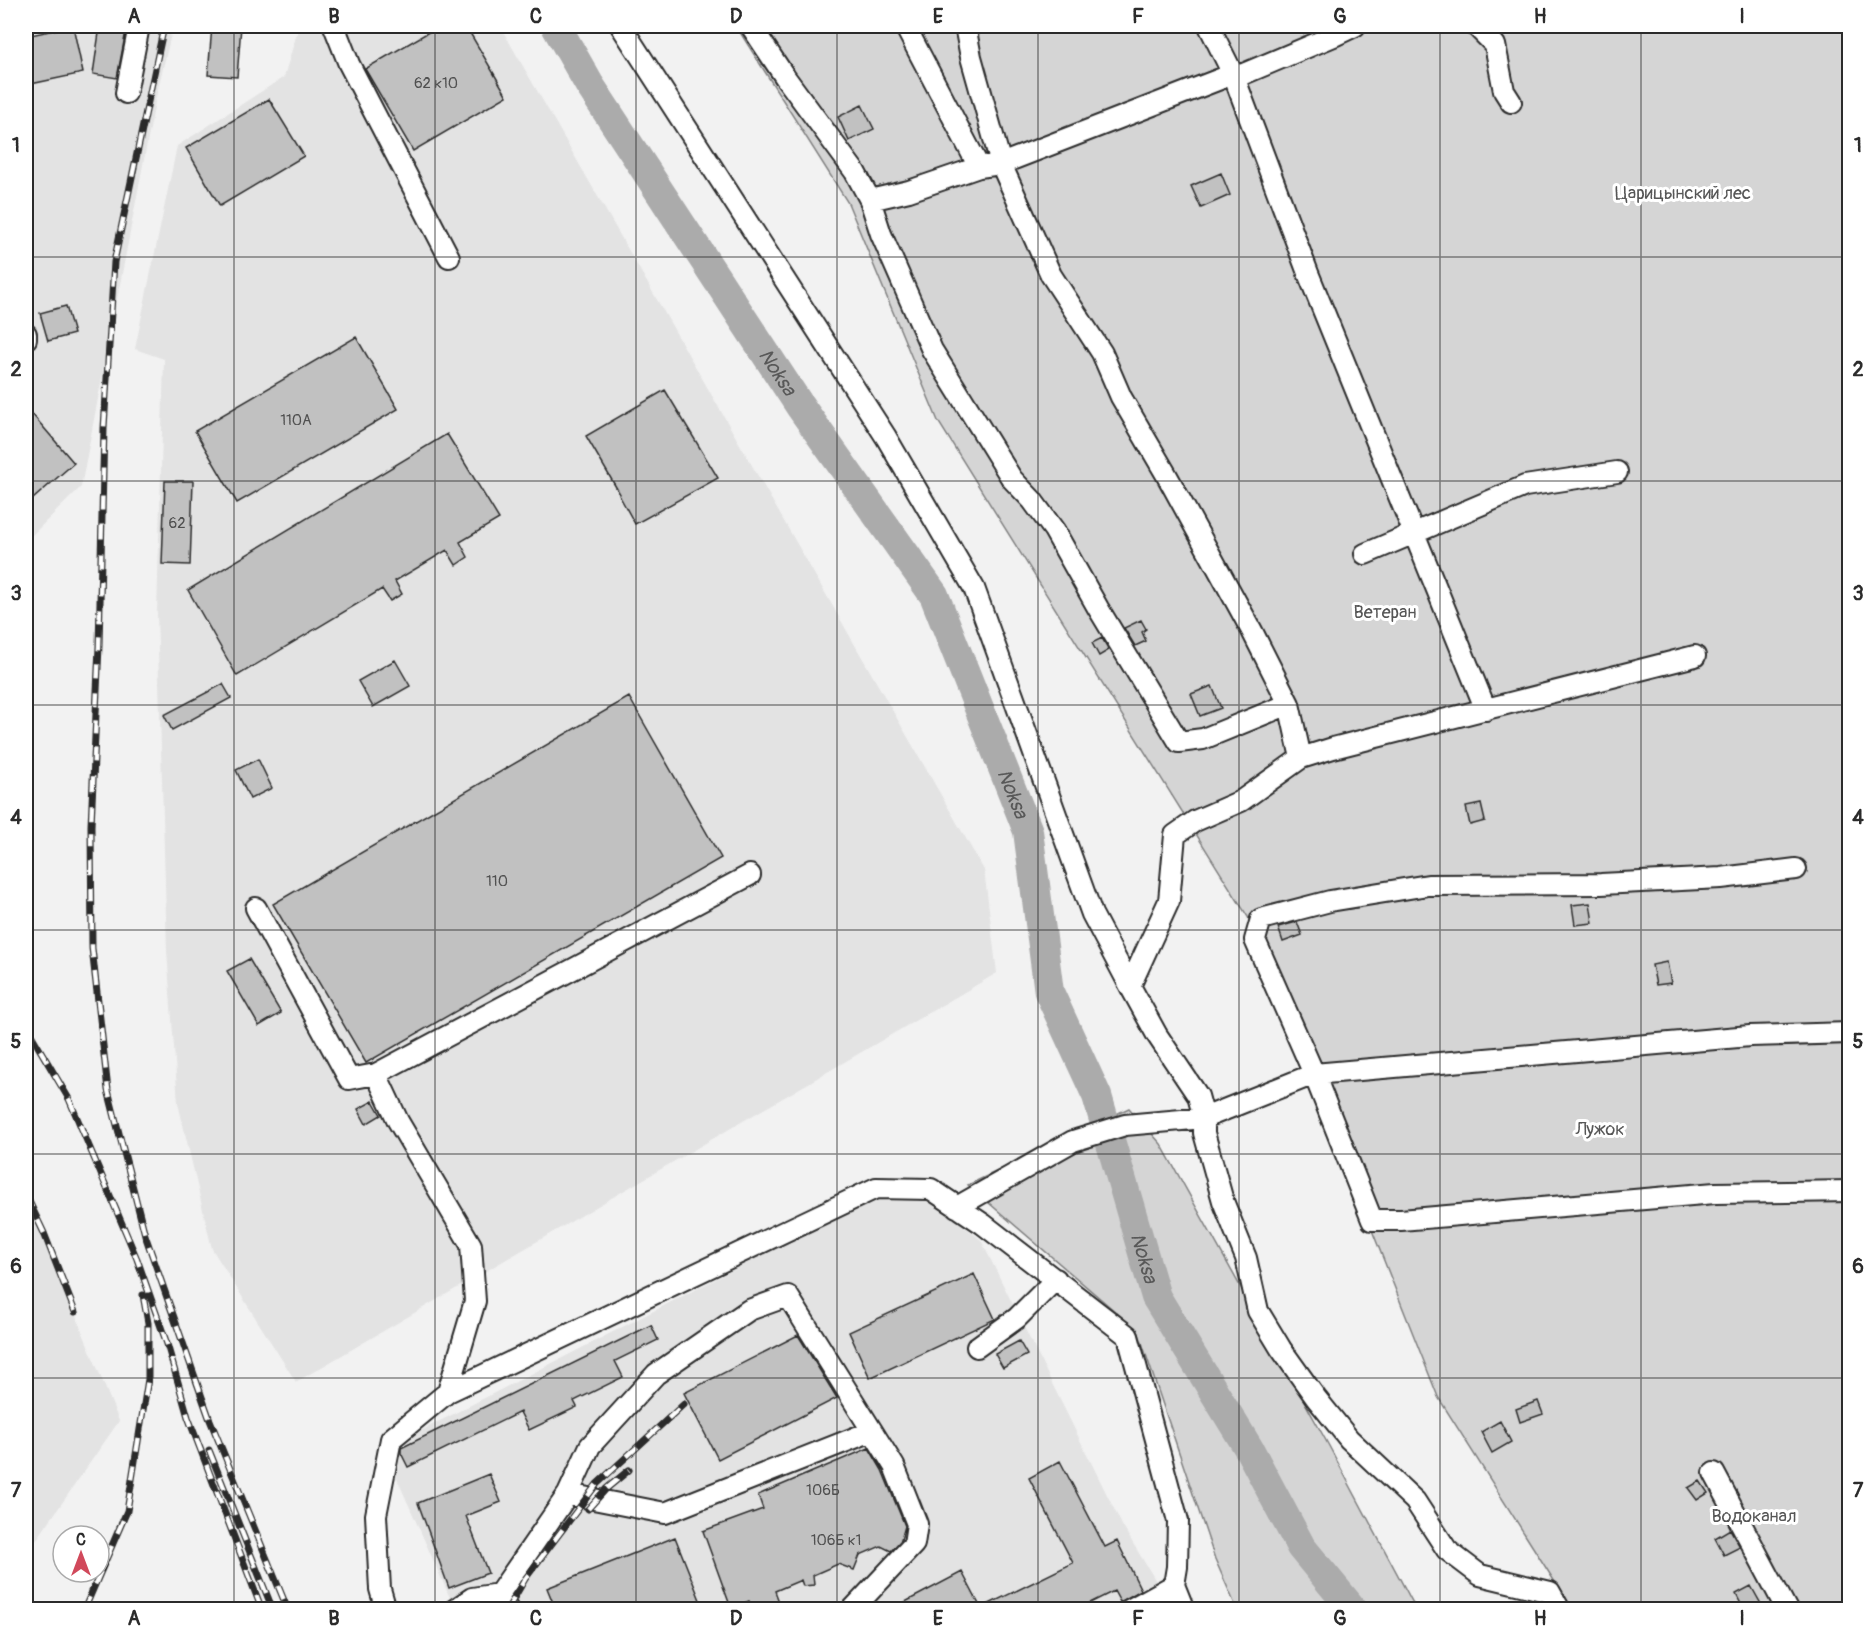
<svg xmlns="http://www.w3.org/2000/svg" width="1875" height="1635" font-family="Pangolin,sans-serif">
<style>
.built{fill:#e3e3e3}
.green{fill:#d5d5d5;stroke:#808080;stroke-width:1.5}
.lines{fill:none;stroke-linecap:round;stroke-linejoin:round}
.river{stroke:#ababab;stroke-width:30}
.building{fill:#c1c1c1;stroke:#2b2b2b;stroke-width:1.5}
.minor-casing{stroke:#2b2b2b;stroke-width:24}
.minor{stroke:#fff;stroke-width:20}
.rail-casing{stroke:#2b2b2b;stroke-width:7}
.rail{stroke:#fff;stroke-width:4.5;stroke-dasharray:14;stroke-linecap:butt}
.grid{fill:none;stroke:#2b2b2b;stroke-width:1.5;stroke-opacity:0.55}
.labels{text-anchor:middle;dominant-baseline:central;stroke-width:6;stroke-linejoin:round;paint-order:stroke}
.number-label{font-size:15px;fill:#505050}
.park-label{font-size:18px;fill:#565656;stroke:#fff}
.water-label{font-size:20px;font-style:italic;fill:#585858;stroke:#fff}
.neatline{fill:none;stroke:#2b2b2b;stroke-width:2}
.grid-label{font-size:20px;text-anchor:middle;font-weight:bold;fill:#2b2b2b}
</style>
<rect width="100%" height="100%" fill="#f2f2f2"/>
<filter id="ink" filterUnits="userSpaceOnUse"><feTurbulence type="fractalNoise" baseFrequency=".0167" numOctaves="2"/><feDisplacementMap in="SourceGraphic" scale="12" xChannelSelector="R" yChannelSelector="G"/><feConvolveMatrix kernelMatrix="1 2 1 2 8 2 1 2 1" color-interpolation-filters="sRGB"/></filter>
<g filter="url(#ink)">
<path class="built" d="M 26,26 L 173,26 L 156,97 L 81,487 L 26,541 Z
M 299,26 L 500,26 L 984,870 L 997,973 L 296,1382 L 212,1249 L 178,1103 L 167,951 L 157,614 L 164,359 L 135,349 L 177,146 L 284,77 Z
M 26,1194 L 119,1421 L 26,1555 Z
M 875,1197 L 929,1197 L 981,1240 L 1123,1527 L 1173,1609 L 455,1609 L 394,1472 L 399,1442 Z"/>
<path class="green" d="M 736,26 L 1849,26 L 1849,1609 L 1572,1609 L 1438,1397 L 1248,917 L 938,421 L 848,203 Z
M 1129,1108 L 1161,1144 L 1329,1446 L 1416,1609 L 1237,1609 L 1215,1559 L 1138,1331 L 968,1185 Z"/>
<g class="lines">
<path class="river" id="s1" d="M 556,26 L 589,84 L 800,406 L 934,595 L 1028,831 L 1049,992 L 1097,1096 L 1156,1297 L 1249,1449 L 1301,1547 L 1353,1610"/>
</g>
<path class="building" d="M 73,26 L 83,73 L 26,85 L 26,36 Z
M 100,26 L 127,26 L 117,78 L 93,74 Z
M 212,26 L 241,26 L 237,77 L 208,75 Z
M 439,26 L 466,26 L 507,96 L 413,151 L 365,69 Z
M 269,99 L 304,156 L 220,206 L 186,148 Z
M 862,105 L 874,129 L 849,141 L 838,117 Z
M 1221,173 L 1230,195 L 1201,208 L 1191,186 Z
M 66,306 L 74,334 L 48,341 L 40,313 Z
M 356,337 L 398,409 L 237,503 L 195,431 Z
M 665,390 L 718,478 L 635,524 L 619,495 L 620,494 L 586,436 Z
M 26,407 L 74,463 L 26,505 Z
M 447,434 L 499,519 L 460,542 L 468,557 L 456,565 L 447,550 L 395,581 L 402,594 L 390,601 L 382,589 L 237,676 L 188,590 Z
M 165,481 L 193,481 L 190,565 L 162,564 Z
M 1141,620 L 1146,629 L 1142,632 L 1146,641 L 1135,646 L 1124,628 Z
M 1102,638 L 1109,650 L 1099,656 L 1092,643 Z
M 395,660 L 410,686 L 373,707 L 358,681 Z
M 223,684 L 231,698 L 172,730 L 164,715 Z
M 1212,686 L 1221,708 L 1200,716 L 1191,694 Z
M 629,697 L 721,858 L 366,1063 L 273,904 Z
M 258,759 L 272,788 L 250,799 L 236,770 Z
M 1481,804 L 1485,821 L 1470,825 L 1466,807 Z
M 1590,903 L 1593,923 L 1575,925 L 1572,905 Z
M 1297,922 L 1302,935 L 1283,942 L 1278,927 Z
M 249,959 L 281,1013 L 259,1026 L 227,971 Z
M 1667,962 L 1671,983 L 1656,985 L 1652,965 Z
M 373,1101 L 381,1115 L 366,1124 L 358,1109 Z
M 974,1274 L 995,1319 L 870,1378 L 849,1332 Z
M 651,1325 L 658,1340 L 615,1361 L 623,1377 L 574,1401 L 577,1407 L 529,1430 L 520,1412 L 408,1467 L 401,1453 L 401,1448 Z
M 798,1335 L 837,1398 L 718,1459 L 684,1393 Z
M 1019,1341 L 1027,1355 L 1003,1368 L 995,1354 Z
M 1538,1401 L 1543,1414 L 1520,1422 L 1516,1409 Z
M 1500,1421 L 1511,1442 L 1492,1453 L 1481,1432 Z
M 869,1448 L 882,1470 L 905,1526 L 901,1540 L 891,1551 L 881,1546 L 860,1555 L 854,1570 L 838,1564 L 813,1575 L 814,1585 L 803,1586 L 801,1580 L 775,1591 L 782,1610 L 766,1610 L 764,1603 L 752,1607 L 749,1601 L 731,1608 L 703,1531 L 763,1509 L 758,1495 Z
M 1060,1461 L 1105,1547 L 1117,1541 L 1141,1590 L 1120,1602 L 1114,1591 L 1076,1610 L 890,1610 L 962,1572 L 981,1608 L 1073,1563 L 1029,1478 Z
M 489,1474 L 501,1502 L 466,1516 L 488,1573 L 449,1588 L 418,1503 Z
M 1700,1481 L 1708,1493 L 1697,1500 L 1688,1488 Z
M 1730,1529 L 1740,1547 L 1724,1555 L 1715,1538 Z
M 675,1537 L 704,1610 L 556,1610 L 547,1588 Z
M 1751,1586 L 1761,1604 L 1750,1610 L 1744,1610 L 1736,1594 Z"/>
<g class="lines">
<g class="minor-casing">
<path id="minor" d="M 334,26 L 349,64 L 449,257
M 621,26 L 886,437 L 974,588 L 1092,914 L 1130,986
M 751,26 L 785,77 L 855,172 L 870,200 L 909,191 L 979,167 L 1001,164 L 1233,74
M 905,26 L 979,167
M 965,26 L 971,57 L 1001,164 L 1051,275 L 1102,353 L 1121,397 L 1166,474 L 1252,631 L 1289,704 L 1301,758
M 1209,26 L 1233,74 L 1308,273 L 1486,710
M 1331,26 L 1336,35 L 1355,26
M 1476,26 L 1495,45 L 1504,91 L 1511,102
M 1234,78 L 1336,35
M 126,93 L 139,26
M 870,200 L 881,234 L 932,350 L 1012,479 L 1032,500 L 1054,530 L 1098,608 L 1179,742 L 1203,739 L 1289,704
M 26,334 L 26,339
M 1365,554 L 1525,486 L 1617,472
M 1695,656 L 1333,748 L 1301,758 L 1241,801 L 1195,821 L 1175,835 L 1169,901 L 1130,986 L 1157,1035 L 1198,1096 L 1204,1118 L 1314,1074 L 1750,1036 L 1850,1033
M 1796,869 L 1721,878 L 1601,884 L 1428,885 L 1330,901 L 1261,919 L 1255,940 L 1314,1074 L 1372,1220 L 1401,1220 L 1715,1193 L 1850,1191
M 256,908 L 349,1079 L 376,1074
M 957,1207 L 1073,1141 L 1125,1125 L 1204,1118 L 1204,1133 L 1223,1201 L 1246,1258 L 1258,1311 L 1281,1349 L 1316,1398 L 1349,1439 L 1415,1501 L 1447,1550 L 1480,1575 L 1550,1592 L 1560,1610
M 977,1347 L 1017,1318 L 1056,1279
M 448,1392 L 876,1188 L 931,1189 L 983,1224 L 1128,1336 L 1178,1521 L 1177,1567 L 1174,1585 L 1184,1610
M 1714,1473 L 1787,1610
M 568,1494 L 665,1513 L 872,1431
M 499,1594 L 508,1610
M 386,1610 L 380,1589 L 376,1515 L 391,1439 L 448,1392 L 475,1301 L 471,1245 L 398,1121 L 376,1074 L 750,875
M 454,1610 L 472,1598 L 499,1594 L 568,1494 L 590,1446 L 656,1374 L 749,1310 L 788,1296 L 894,1466 L 917,1524 L 914,1544 L 852,1610
M 1129,1610 L 1174,1585"/>
</g>
<use href="#minor" class="minor"/>
<g class="rail-casing">
<path id="rail" d="M 164,26 L 114,262 L 104,428 L 99,646 L 91,826 L 92,948 L 108,1090 L 145,1235 L 210,1420 L 288,1610
M 26,1026 L 69,1099 L 137,1259 L 167,1344 L 188,1417 L 262,1610
M 26,1195 L 44,1233 L 75,1312
M 209,1450 L 273,1610
M 588,1509 L 606,1489 L 629,1470
M 84,1610 L 127,1511 L 148,1379 L 148,1323 L 143,1295
M 507,1610 L 525,1579 L 597,1484 L 684,1404"/>
</g>
<use href="#rail" class="rail"/>
</g>
</g>
<path class="grid" d="M 234,26 L 234,1610M 435,26 L 435,1610M 636,26 L 636,1610M 837,26 L 837,1610M 1038,26 L 1038,1610M 1239,26 L 1239,1610M 1440,26 L 1440,1610M 1641,26 L 1641,1610M 26,257 L 1850,257M 26,481 L 1850,481M 26,705 L 1850,705M 26,930 L 1850,930M 26,1154 L 1850,1154M 26,1378 L 1850,1378"/>
<g class="labels">
<g class="number-label">
<text x="436" y="83">62 к10</text>
<text x="296" y="420">110А</text>
<text x="177" y="523">62</text>
<text x="497" y="881">110</text>
<text x="823" y="1490">106Б</text>
<text x="836" y="1540">106Б к1</text>
</g>
<g class="park-label">
<text x="1683" y="193">Царицынский лес</text>
<text x="1385" y="612">Ветеран</text>
<text x="1600" y="1129">Лужок</text>
<text x="1754" y="1516">Водоканал</text>
</g>
<g class="water-label">
<text stroke="none"><textPath href="#s1" startOffset="411">Noksa</textPath></text>
<text stroke="none"><textPath href="#s1" startOffset="897">Noksa</textPath></text>
<text stroke="none"><textPath href="#s1" startOffset="1383">Noksa</textPath></text>
</g>
</g>
<rect width="1875" height="1635" fill="none" stroke="#fff" stroke-width="66"/>
<g transform="translate(81 1554)"><circle r="28" fill="#ffffff" stroke="#aaaaaa" stroke-width="1.5"/>
<path d="M0-4.5L10 22L0 15L-10 22Z" fill="#d1495b"/>
<text y="-9" font-size="16" font-weight="bold" text-anchor="middle" fill="#2b2b2b">С</text>
</g>
<rect x="33" y="33" width="1809" height="1569" class="neatline"/>
<g class="grid-label">
<text x="134" y="23">A</text>
<text x="334" y="23">B</text>
<text x="536" y="23">C</text>
<text x="736" y="23">D</text>
<text x="938" y="23">E</text>
<text x="1138" y="23">F</text>
<text x="1340" y="23">G</text>
<text x="1540" y="23">H</text>
<text x="1742" y="23">I</text>
<text x="16" y="152">1</text>
<text x="1858" y="152">1</text>
<text x="16" y="376">2</text>
<text x="1858" y="376">2</text>
<text x="16" y="600">3</text>
<text x="1858" y="600">3</text>
<text x="16" y="824">4</text>
<text x="1858" y="824">4</text>
<text x="16" y="1048">5</text>
<text x="1858" y="1048">5</text>
<text x="16" y="1273">6</text>
<text x="1858" y="1273">6</text>
<text x="16" y="1497">7</text>
<text x="1858" y="1497">7</text>
<text x="134" y="1625">A</text>
<text x="334" y="1625">B</text>
<text x="536" y="1625">C</text>
<text x="736" y="1625">D</text>
<text x="938" y="1625">E</text>
<text x="1138" y="1625">F</text>
<text x="1340" y="1625">G</text>
<text x="1540" y="1625">H</text>
<text x="1742" y="1625">I</text>
</g>
</svg>
